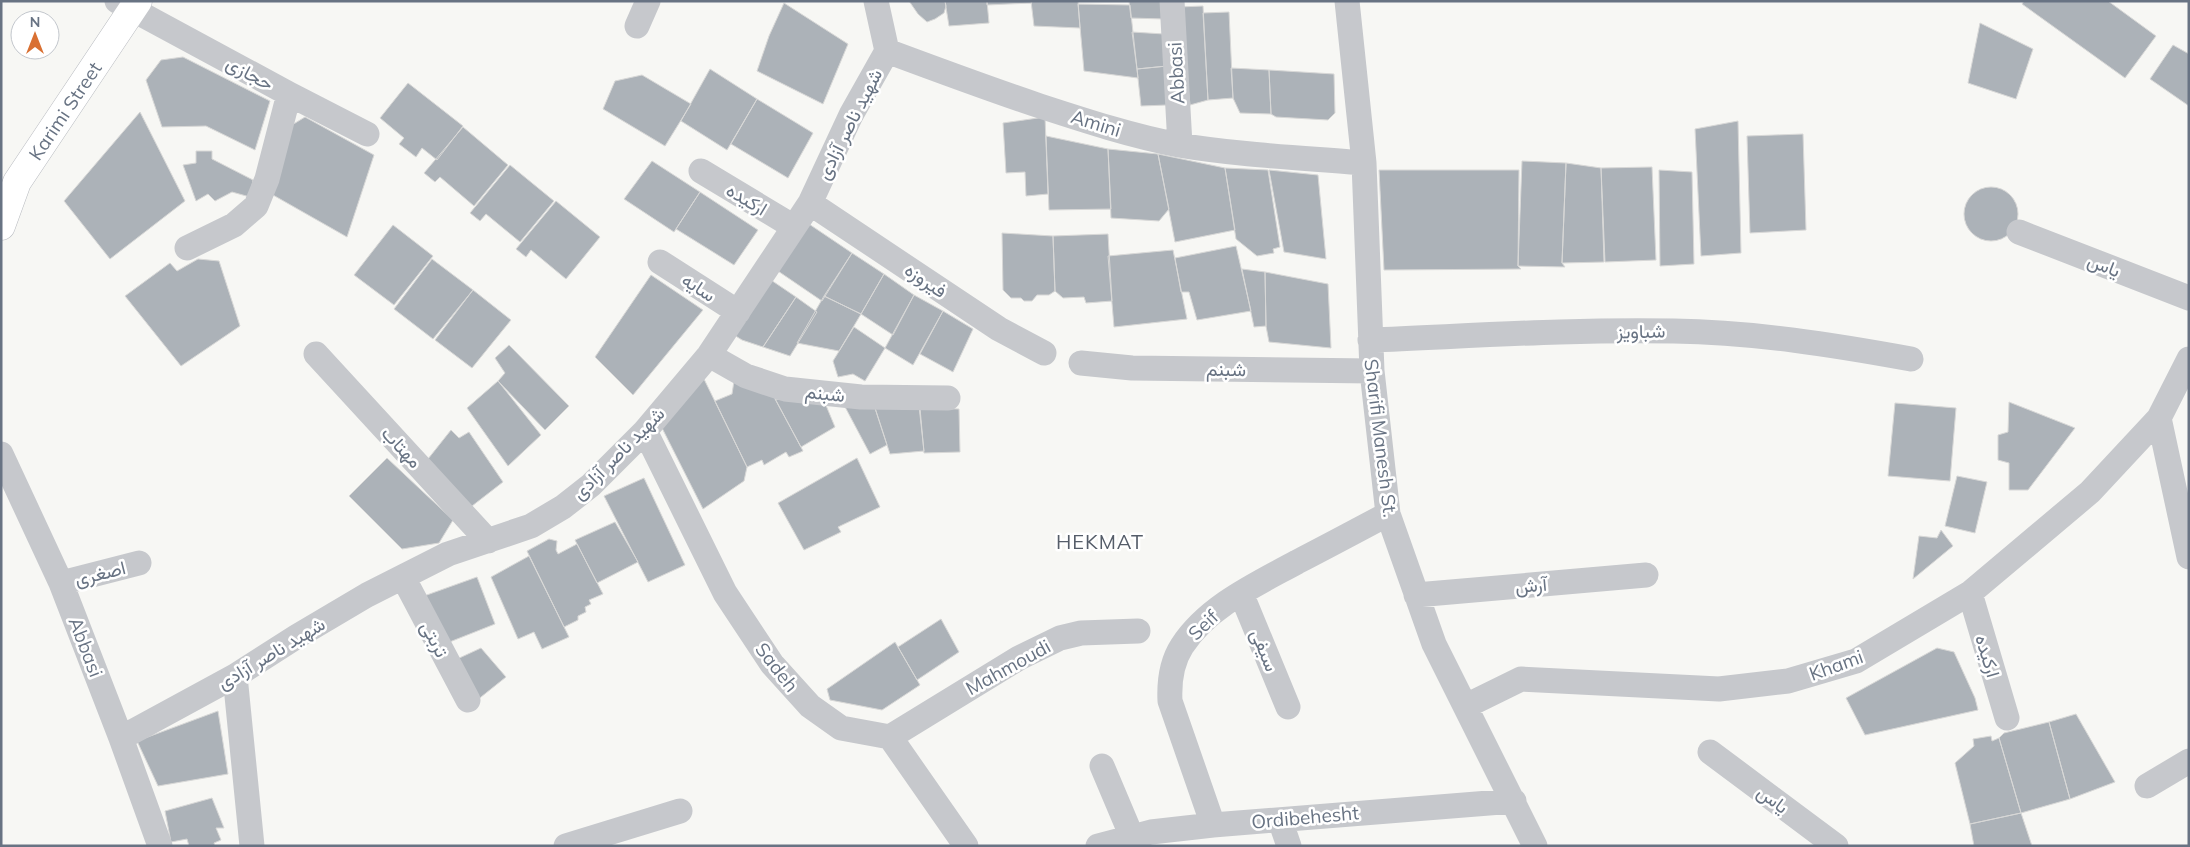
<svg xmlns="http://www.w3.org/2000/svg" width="2190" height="847" font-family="Mulish,Vazirmatn,sans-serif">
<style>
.building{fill:#acb2b8;stroke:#d8d8d7}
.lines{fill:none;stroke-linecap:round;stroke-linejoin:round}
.secondary-casing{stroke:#b8bbc0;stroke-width:29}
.minor{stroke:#c6c8cc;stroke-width:25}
.secondary{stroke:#fff;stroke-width:28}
.labels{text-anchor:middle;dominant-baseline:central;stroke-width:5;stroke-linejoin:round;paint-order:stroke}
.street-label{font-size:19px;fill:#687383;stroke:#fff}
.neighbourhood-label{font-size:20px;letter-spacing:1px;fill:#555d69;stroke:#fff}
</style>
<rect width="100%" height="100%" fill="#f7f7f4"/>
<path class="building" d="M 909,1 L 945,1 L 946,6 L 944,13 L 935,19 L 927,22 L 918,14 Z
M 945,1 L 987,1 L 989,23 L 949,26 Z
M 987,1 L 1031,1 L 1032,3 L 987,5 Z
M 1031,1 L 1078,1 L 1080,28 L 1034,26 Z
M 1129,1 L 1164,1 L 1164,19 L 1131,18 Z
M 2024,1 L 2108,1 L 2156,36 L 2125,78 L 2022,4 Z
M 784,3 L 848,44 L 823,104 L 757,71 L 769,36 Z
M 1078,4 L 1130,5 L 1138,78 L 1084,71 Z
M 1203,6 L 1208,100 L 1190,105 L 1179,7 Z
M 1229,12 L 1233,98 L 1208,100 L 1203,13 Z
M 1980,23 L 2033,49 L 2016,99 L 1968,83 Z
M 1132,32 L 1164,34 L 1167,66 L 1137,69 Z
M 2173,45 L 2189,54 L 2189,106 L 2150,79 Z
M 183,57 L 270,101 L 255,150 L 206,126 L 162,127 L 146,80 L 161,60 Z
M 1167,66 L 1167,105 L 1141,106 L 1137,69 Z
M 1231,68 L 1269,70 L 1271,114 L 1240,113 L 1233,98 Z
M 710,69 L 757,99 L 727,150 L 681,121 Z
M 1269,70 L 1334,74 L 1335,113 L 1328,120 L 1276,117 L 1271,114 Z
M 642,75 L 691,104 L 665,146 L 603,109 L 615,81 Z
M 408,83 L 463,126 L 437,160 L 422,148 L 416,157 L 399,144 L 404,138 L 380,118 Z
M 757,99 L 813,133 L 788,178 L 731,144 Z
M 140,112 L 185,201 L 110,259 L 64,201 Z
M 305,117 L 374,155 L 347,237 L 273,195 L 292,125 Z
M 1045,117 L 1048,194 L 1026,196 L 1025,172 L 1006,173 L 1003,123 Z
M 1738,121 L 1741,253 L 1701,256 L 1695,129 Z
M 463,127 L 508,165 L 474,206 L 440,177 L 435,182 L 424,173 Z
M 1803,134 L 1806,230 L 1750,233 L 1747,136 Z
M 1046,136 L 1108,149 L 1111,209 L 1049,210 Z
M 1108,149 L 1158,154 L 1169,209 L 1159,221 L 1111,218 Z
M 196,151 L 212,151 L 212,159 L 253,180 L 250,197 L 232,192 L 215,201 L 208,194 L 196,201 L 183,165 L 196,163 Z
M 1158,154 L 1225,168 L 1235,230 L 1175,242 Z
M 652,161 L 700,192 L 674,232 L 624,199 Z
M 1522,161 L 1566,163 L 1562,263 L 1565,267 L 1518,266 Z
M 1566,163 L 1601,168 L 1604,262 L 1562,263 Z
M 510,165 L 554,201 L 520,242 L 486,214 L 480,221 L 470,213 Z
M 1652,167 L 1656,260 L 1605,262 L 1601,168 Z
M 1225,168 L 1268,170 L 1280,247 L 1273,249 L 1274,253 L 1257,256 L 1236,239 Z
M 1269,170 L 1318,175 L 1326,259 L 1284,252 Z
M 1379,170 L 1519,170 L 1518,266 L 1521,269 L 1384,270 Z
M 1659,170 L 1692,172 L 1694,264 L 1660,266 Z
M1964 214a27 27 0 1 1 54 0a27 27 0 1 1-54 0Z
M 700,192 L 758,230 L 734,265 L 676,229 Z
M 556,201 L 600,237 L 566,279 L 531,250 L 526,257 L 516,249 Z
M 806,222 L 852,253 L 822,301 L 775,269 Z
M 393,225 L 433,256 L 394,305 L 354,275 Z
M 1002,233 L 1053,236 L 1055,291 L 1049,295 L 1037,295 L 1032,301 L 1024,301 L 1021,298 L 1011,298 L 1003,290 Z
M 1108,234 L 1112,301 L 1086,303 L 1084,297 L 1063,298 L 1055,291 L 1053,236 Z
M 1236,246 L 1251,311 L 1197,320 L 1189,292 L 1181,292 L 1175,258 Z
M 1173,250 L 1187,319 L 1114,327 L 1108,256 Z
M 852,253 L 884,274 L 861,314 L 824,296 Z
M 198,259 L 219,261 L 240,326 L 181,366 L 125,296 L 170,263 L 177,271 Z
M 432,259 L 473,290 L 433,339 L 394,309 Z
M 1242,269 L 1265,272 L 1266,326 L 1254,327 Z
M 1265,272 L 1328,284 L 1331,348 L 1269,342 L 1266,326 Z
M 884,274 L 914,295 L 893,335 L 861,314 Z
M 651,275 L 703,310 L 633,395 L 595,357 Z
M 768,278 L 796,297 L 763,347 L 742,340 L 731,333 Z
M 473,290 L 511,320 L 472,368 L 435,340 Z
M 914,295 L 943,311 L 913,365 L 885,348 Z
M 824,296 L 861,314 L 839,351 L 797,343 Z
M 796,297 L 817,312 L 790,356 L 763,347 Z
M 943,311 L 973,329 L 953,372 L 920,354 Z
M 854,327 L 885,348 L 865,381 L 853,374 L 838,377 L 833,361 Z
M 509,345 L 569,406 L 545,430 L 498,381 L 505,373 L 495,358 Z
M 703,377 L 747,467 L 744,481 L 703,509 L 661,426 Z
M 498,381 L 541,435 L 508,466 L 467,408 Z
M 734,381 L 771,391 L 803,451 L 789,457 L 786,452 L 764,465 L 762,460 L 747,467 L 715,401 L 732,394 Z
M 775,399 L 825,403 L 835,427 L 801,447 Z
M 2009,402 L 2075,428 L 2028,490 L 2009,490 L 2009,463 L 1998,460 L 1998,435 L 2008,432 Z
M 843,403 L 874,405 L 887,445 L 870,454 Z
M 1895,403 L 1956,408 L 1950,481 L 1888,476 Z
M 874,405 L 919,406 L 924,451 L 890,454 Z
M 920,408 L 959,409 L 960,452 L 924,453 Z
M 451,430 L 459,438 L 469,432 L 503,482 L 463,513 L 420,469 Z
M 387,458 L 453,520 L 439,543 L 402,549 L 349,496 Z
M 857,458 L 880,507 L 838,527 L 841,532 L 804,550 L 778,503 Z
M 1957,476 L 1987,482 L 1975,533 L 1945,526 Z
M 644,478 L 685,565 L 648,582 L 604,496 Z
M 615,522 L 638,562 L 597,583 L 575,540 Z
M 1941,530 L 1953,546 L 1913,579 L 1919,536 L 1937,538 Z
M 549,539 L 557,541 L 556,550 L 558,554 L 577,544 L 603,594 L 589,600 L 591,604 L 585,607 L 586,612 L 578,616 L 578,620 L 564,627 L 527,551 Z
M 529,556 L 569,637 L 542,649 L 534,632 L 518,639 L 491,577 Z
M 477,577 L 495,624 L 447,643 L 424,596 Z
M 941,619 L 959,652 L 917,680 L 898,647 Z
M 895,642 L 920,685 L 882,710 L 830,700 L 827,689 Z
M 481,648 L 506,677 L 476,701 L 455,660 Z
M 1937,648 L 1954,652 L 1975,698 L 1978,710 L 1865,735 L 1846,698 Z
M 218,711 L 228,774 L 158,786 L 137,741 Z
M 2076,714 L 2115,782 L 2070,799 L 2049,722 Z
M 2049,722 L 2070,799 L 2021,813 L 1999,738 L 2004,733 Z
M 1991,736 L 1992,741 L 1999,738 L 2021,813 L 1970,824 L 1955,763 L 1974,746 L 1973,739 Z
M 212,798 L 224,828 L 216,828 L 221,840 L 214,843 L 215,846 L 189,846 L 187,839 L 171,842 L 165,811 Z
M 2021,813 L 2032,846 L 1974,846 L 1970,824 Z"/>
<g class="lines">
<g class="secondary-casing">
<path id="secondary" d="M 1,226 L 17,182 L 138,1"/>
</g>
<path class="minor" d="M 117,1 L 289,94 L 367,134
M 876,1 L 887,51 C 938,70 989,89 1040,106 C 1086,121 1132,136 1179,145 C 1238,155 1304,158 1364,163
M 1172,1 L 1180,145
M 1347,1 L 1364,163 L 1372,371 L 1388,514 L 1434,644 L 1535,846
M 637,26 L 648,1
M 701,171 L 794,227
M 810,203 L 999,329 L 1044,353
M 2019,232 L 2189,298
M 187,248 L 234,225 L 256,206 L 267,179 L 289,94
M 660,262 L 738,312
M 1370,340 C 1471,336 1572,329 1674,331 C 1753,332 1834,345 1911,359
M 316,354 L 488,541
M 709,355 L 746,376 L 785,389 L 861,397 L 948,398
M 1081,363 L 1132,368 L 1372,371
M 2159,418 L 2189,557
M 645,431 L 725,593 L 772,664 L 810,706 L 841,728 L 890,737 L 966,846
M 1,454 L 61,583 L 121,738 L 160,846
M 403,577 L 468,700
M 61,583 L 139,563
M 1241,593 L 1288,707
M 1970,593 L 2007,718
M 1416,595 L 1646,575
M 235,676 L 252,846
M 1466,706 L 1521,679 L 1719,689 L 1788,681 L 1856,661 L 1970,593 L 2090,492 L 2159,418 L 2189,359
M 890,737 L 1019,658 L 1060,638 L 1081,633 L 1138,631
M 121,738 L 235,676 L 296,637 L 367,595 L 448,554 L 531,526 L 563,507 L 591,485 L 645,431 L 709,355 L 810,203 L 851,115 L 887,51
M 1710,752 L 1836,846
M 1102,766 L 1132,837
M 2147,786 L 2189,761
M 1280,820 L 1289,846
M 1213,825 L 1170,701 C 1169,681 1171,663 1182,646 C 1208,606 1257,584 1297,562 C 1328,546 1358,530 1388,514
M 566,846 L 680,811
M 1098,846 L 1151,832 L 1213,825 L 1514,801"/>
<use href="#secondary" class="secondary"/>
</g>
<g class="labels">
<g class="street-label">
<text transform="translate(250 73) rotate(28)">حجازی</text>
<text transform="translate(1176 73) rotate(-93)">Abbasi</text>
<text transform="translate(65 111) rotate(-56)">Karimi Street</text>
<text transform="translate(1096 123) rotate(17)">Amini</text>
<text transform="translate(849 124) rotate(-63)">شهید ناصر آزادی</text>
<text transform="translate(747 199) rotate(31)">ارکیده</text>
<text transform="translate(2104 265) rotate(21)">یاس</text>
<text transform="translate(926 280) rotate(34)">فیروزه</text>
<text transform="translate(699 287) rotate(33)">سایه</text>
<text transform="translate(1641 331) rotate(-1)">شباویز</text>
<text transform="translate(1226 369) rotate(1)">شبنم</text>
<text transform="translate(825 393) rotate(6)">شبنم</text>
<text transform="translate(1381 438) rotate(83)">Sharifi Manesh St.</text>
<text transform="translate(402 447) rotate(47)">مهتاب</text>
<text transform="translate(618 453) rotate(-45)">شهید ناصر آزادی</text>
<text transform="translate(100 573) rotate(-14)">اصغری</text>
<text transform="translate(1531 585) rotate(-5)">آرش</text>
<text transform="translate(1203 625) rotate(-44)">Seif</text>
<text transform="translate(435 639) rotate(62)">تربتی</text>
<text transform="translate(86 647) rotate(69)">Abbasi</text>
<text transform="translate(1265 650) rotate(68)">سیفی</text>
<text transform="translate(271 653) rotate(-31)">شهید ناصر آزادی</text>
<text transform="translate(1988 656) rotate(73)">ارکیده</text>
<text transform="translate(1836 665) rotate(-20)">Khami</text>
<text transform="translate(777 667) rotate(52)">Sadeh</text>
<text transform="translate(1008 667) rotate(-29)">Mahmoudi</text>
<text transform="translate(1773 799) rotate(36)">یاس</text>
<text transform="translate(1305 817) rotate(-5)">Ordibehesht</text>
</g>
<g class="neighbourhood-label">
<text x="1100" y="541">HEKMAT</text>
</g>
</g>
<rect width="2190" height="847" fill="none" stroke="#687383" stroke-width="5"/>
<g transform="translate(35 35)"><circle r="24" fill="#ffffff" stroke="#c3c7cd"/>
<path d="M0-4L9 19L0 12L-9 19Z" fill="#d97032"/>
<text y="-8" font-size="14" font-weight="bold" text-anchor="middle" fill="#687383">N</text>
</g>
</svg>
